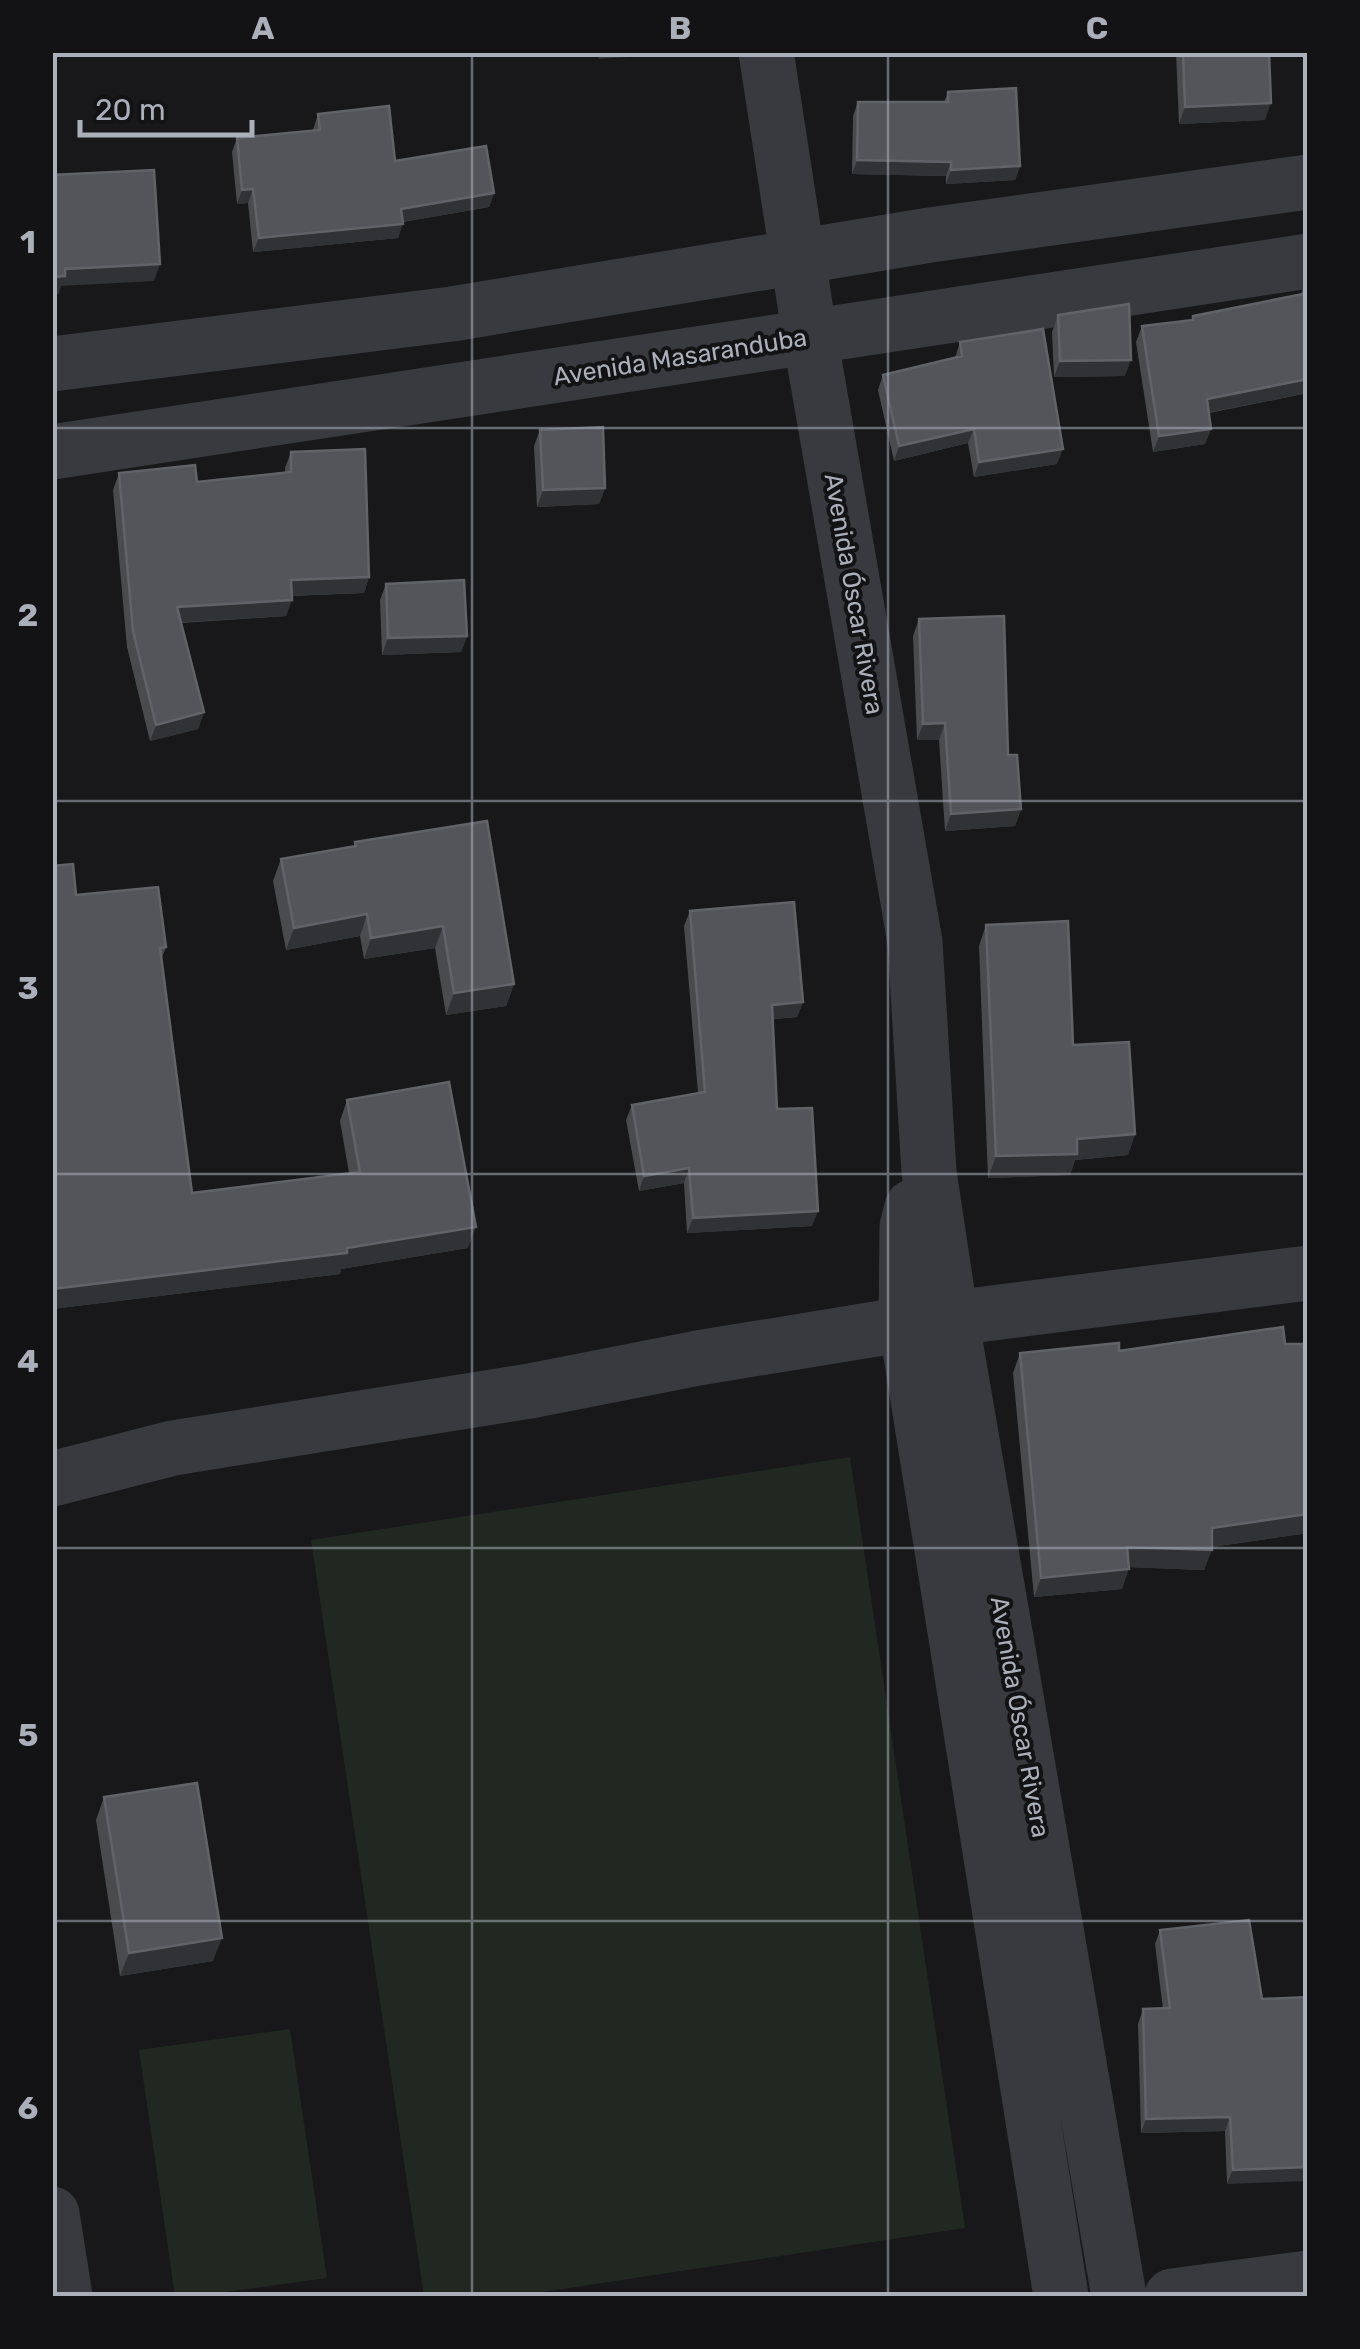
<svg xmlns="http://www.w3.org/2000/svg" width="1360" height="2349" font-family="Rubik,sans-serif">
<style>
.green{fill:#202821}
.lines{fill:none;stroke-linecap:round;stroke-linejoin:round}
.street{stroke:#393a3f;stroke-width:55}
.wall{fill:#494b4f}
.shaded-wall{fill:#313235}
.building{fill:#54555a;stroke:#616369;stroke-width:2.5}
.grid{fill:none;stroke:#aaafb9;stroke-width:2.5;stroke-opacity:0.55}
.labels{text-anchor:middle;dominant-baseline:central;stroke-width:8;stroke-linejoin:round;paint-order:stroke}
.street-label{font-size:25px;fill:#aaafb9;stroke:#131315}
.neatline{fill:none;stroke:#aaafb9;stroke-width:4}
.grid-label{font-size:32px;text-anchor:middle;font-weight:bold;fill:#aaafb9}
</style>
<rect width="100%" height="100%" fill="#18181a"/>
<path class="green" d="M 850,1457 L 965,2228 L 516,2296 L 424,2296 L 311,1540 Z
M 290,2029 L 327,2278 L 197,2296 L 175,2296 L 139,2050 Z"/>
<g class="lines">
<path class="street" d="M 766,52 L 810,337 L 915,942 L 929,1172 L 951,1318 L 1119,2296
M 52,364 L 452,314 L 930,235 L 1308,182
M 52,452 L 1308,261
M 912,1207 L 907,1227 L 906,1324 L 1061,2296
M 52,1479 L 173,1448 L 530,1391 L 698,1358 L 906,1324 L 1308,1273
M 52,2214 L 65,2296
M 1172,2296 L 1308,2278"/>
</g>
<path class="wall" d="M 1176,52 L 1269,52 L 1265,120 L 1179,124 Z
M 948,92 L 1020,166 L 1015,180 L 946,184 L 946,176 L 852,174 L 853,116 L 858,102 L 944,102 Z
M 318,114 L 395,161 L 494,193 L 489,207 L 403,222 L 398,238 L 253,252 L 248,203 L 237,204 L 232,152 L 237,138 L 313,130 Z
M 1306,278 L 1308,393 L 1209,413 L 1211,429 L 1205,444 L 1153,452 L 1136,342 L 1142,326 L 1191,321 L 1193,316 L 1301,294 Z
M 1058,315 L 1125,376 L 1054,377 L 1052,332 Z
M 960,342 L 1057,464 L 974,477 L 968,443 L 894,461 L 878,390 L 883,375 L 955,358 Z
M 540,430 L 605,488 L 599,504 L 537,507 L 534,446 Z
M 291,452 L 369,577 L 364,593 L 291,596 L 286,616 L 181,623 L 204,712 L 198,729 L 150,741 L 127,647 L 113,490 L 119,473 L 197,482 L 285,473 L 285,468 Z
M 386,584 L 467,636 L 461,652 L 382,655 L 380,600 Z
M 919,619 L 1008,755 L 1021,809 L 1015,826 L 945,831 L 939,740 L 917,740 L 913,636 Z
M 355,842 L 514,984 L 506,1006 L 446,1015 L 435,948 L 364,959 L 360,936 L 286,950 L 273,881 L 281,859 L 353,847 Z
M 52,866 L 76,895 L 166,947 L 161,960 L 192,1193 L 349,1173 L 340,1121 L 347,1100 L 468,1248 L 341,1269 L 340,1274 L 52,1309 Z
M 690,911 L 803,1002 L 797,1017 L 773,1019 L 777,1109 L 812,1226 L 687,1233 L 684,1183 L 639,1191 L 626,1120 L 632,1105 L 698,1093 L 684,926 Z
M 986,925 L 1135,1134 L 1128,1155 L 1075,1160 L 1070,1175 L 988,1178 L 979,946 Z
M 1285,1344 L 1308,1533 L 1212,1547 L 1204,1570 L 1129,1567 L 1122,1589 L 1034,1597 L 1013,1373 L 1020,1353 Z
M 104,1797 L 213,1961 L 120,1976 L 96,1820 Z
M 1160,1930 L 1262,1999 L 1308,1997 L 1227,2184 L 1225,2131 L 1141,2133 L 1138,2024 L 1143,2009 L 1163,2009 L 1155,1944 Z"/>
<path class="shaded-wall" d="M 600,52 L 645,52 L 644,56 L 598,59 Z
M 1039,52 L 1058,52 L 1037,56 Z
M 1271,103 L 1265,120 L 1179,124 L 1185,107 Z
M 857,160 L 951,162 L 946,176 L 852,174 Z
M 1020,166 L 1015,180 L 946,184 L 951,170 Z
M 253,189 L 248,203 L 237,204 L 242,190 Z
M 494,193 L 489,207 L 396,223 L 401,209 Z
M 403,224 L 398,238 L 253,252 L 259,238 Z
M 160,264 L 154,281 L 61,286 L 59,294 L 52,294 L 52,277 L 65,269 Z
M 1131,360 L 1125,376 L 1054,377 L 1060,361 Z
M 1308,379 L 1308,393 L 1201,414 L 1207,399 Z
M 974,429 L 968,443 L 894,461 L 899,446 Z
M 1211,429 L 1205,444 L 1153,452 L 1159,436 Z
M 1063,449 L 1057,464 L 974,477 L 979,462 Z
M 605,488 L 599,504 L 537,507 L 543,490 Z
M 369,577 L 364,593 L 285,596 L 291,580 Z
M 292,600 L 286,616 L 171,623 L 177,607 Z
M 467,636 L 461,652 L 382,655 L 388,638 Z
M 204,712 L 198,729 L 150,741 L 156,725 Z
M 945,723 L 939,740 L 917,740 L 923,724 Z
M 1021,809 L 1015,826 L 945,831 L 951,814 Z
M 367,914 L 360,936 L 286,950 L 294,928 Z
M 443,926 L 435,948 L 364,959 L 371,938 Z
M 514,984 L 506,1006 L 446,1015 L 454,993 Z
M 803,1002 L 797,1017 L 767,1020 L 772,1005 Z
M 1135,1134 L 1128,1155 L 1075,1160 L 1070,1175 L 988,1178 L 996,1156 L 1077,1139 Z
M 689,1168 L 684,1183 L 639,1191 L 644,1176 Z
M 818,1211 L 812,1226 L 687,1233 L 693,1218 Z
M 476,1227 L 468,1248 L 341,1269 L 340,1274 L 52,1309 L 52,1289 L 347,1248 Z
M 1308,1514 L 1308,1533 L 1204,1548 L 1212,1528 Z
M 1127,1547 L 1212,1550 L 1204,1570 L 1120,1567 Z
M 1129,1569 L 1122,1589 L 1034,1597 L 1041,1578 Z
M 222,1938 L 213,1961 L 120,1976 L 129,1953 Z
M 1230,2117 L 1225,2131 L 1141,2133 L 1146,2119 Z
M 1308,2167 L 1308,2181 L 1227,2184 L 1233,2170 Z"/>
<path class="building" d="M 1183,52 L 1269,52 L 1271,103 L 1185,107 Z
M 1016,88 L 1020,166 L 951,170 L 951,162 L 857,160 L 858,102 L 948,102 L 948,92 Z
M 389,106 L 395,161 L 486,146 L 494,193 L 401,209 L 403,224 L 259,238 L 253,189 L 242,190 L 237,138 L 320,130 L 318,114 Z
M 154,170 L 160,264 L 65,269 L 65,276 L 52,277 L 52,175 Z
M 1308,293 L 1308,379 L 1207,399 L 1211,429 L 1159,436 L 1142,326 L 1193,320 L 1193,316 Z
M 1129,304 L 1131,360 L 1060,361 L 1058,315 Z
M 1043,329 L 1063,449 L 979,462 L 974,429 L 899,446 L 883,375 L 962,356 L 960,342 Z
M 603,427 L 605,488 L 543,490 L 540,430 Z
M 365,449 L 369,577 L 291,580 L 292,600 L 177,607 L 204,712 L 156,725 L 133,631 L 119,473 L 195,465 L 197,482 L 291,472 L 291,452 Z
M 464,580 L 467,636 L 388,638 L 386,584 Z
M 1004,616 L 1008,755 L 1017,755 L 1021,809 L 951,814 L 945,723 L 923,724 L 919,619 Z
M 487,821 L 514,984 L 454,993 L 443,926 L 371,938 L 367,914 L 294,928 L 281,859 L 356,846 L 355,842 Z
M 73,864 L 76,895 L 158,887 L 166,947 L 160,948 L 192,1193 L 360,1172 L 347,1100 L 449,1082 L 476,1227 L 347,1248 L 347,1253 L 52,1289 L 52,866 Z
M 794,902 L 803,1002 L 772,1005 L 777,1109 L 812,1108 L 818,1211 L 693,1218 L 689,1168 L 644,1176 L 632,1105 L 705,1092 L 690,911 Z
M 1068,921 L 1073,1045 L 1129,1042 L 1135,1134 L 1077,1139 L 1077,1154 L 996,1156 L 986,925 Z
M 1283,1327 L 1285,1344 L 1308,1344 L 1308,1514 L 1212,1528 L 1212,1550 L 1127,1547 L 1129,1569 L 1041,1578 L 1020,1353 L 1119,1343 L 1119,1351 Z
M 197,1783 L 222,1938 L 129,1953 L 104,1797 Z
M 1249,1920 L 1262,1999 L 1308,1997 L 1308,2167 L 1233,2170 L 1230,2117 L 1146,2119 L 1143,2009 L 1170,2008 L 1160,1930 Z"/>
<path class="grid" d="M 472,52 L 472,2296M 888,52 L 888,2296M 52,428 L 1308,428M 52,801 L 1308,801M 52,1174 L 1308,1174M 52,1548 L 1308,1548M 52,1921 L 1308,1921"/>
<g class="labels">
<g class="street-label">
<text transform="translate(680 357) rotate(-9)">Avenida Masaranduba</text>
<text transform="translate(854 594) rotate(80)">Avenida Óscar Rivera</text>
<text transform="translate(1020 1717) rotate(80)">Avenida Óscar Rivera</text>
</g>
</g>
<rect width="1360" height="2349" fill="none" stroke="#131315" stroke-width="110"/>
<path d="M80 120v15h172v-15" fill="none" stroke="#aaafb9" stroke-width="5"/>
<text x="95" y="120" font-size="30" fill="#aaafb9" stroke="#131315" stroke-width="8" paint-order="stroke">20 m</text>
<rect x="55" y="55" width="1250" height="2239" class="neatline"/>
<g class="grid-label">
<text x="263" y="39">A</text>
<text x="680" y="39">B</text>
<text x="1097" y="39">C</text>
<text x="28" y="253">1</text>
<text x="28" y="626">2</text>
<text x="28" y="999">3</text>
<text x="28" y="1372">4</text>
<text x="28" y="1746">5</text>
<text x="28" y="2119">6</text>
</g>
</svg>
